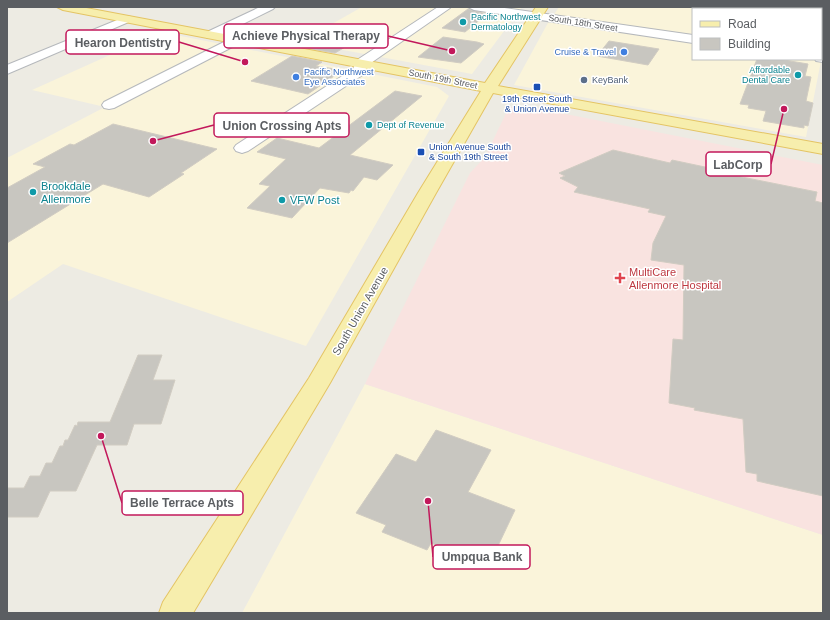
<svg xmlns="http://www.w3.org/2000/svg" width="830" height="620" font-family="Helvetica,sans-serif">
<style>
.commercial{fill:#faf4da}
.medical{fill:#f9e3e0}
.building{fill:#c8c6c0;stroke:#d1ccc2}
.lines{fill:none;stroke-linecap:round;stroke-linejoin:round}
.minor-casing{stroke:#b5b8bc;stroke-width:2}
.major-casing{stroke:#e4c464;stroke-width:2}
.minor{fill:#fff;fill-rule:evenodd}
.major{fill:#f7eead;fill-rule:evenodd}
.culture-dot{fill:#0f9aa8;stroke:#fff;stroke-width:1.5}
.shop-dot{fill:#3f7fe0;stroke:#fff;stroke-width:1.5}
.service-dot{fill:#5c6f8a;stroke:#fff;stroke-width:1.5}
.transit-dot{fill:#1a4fb4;stroke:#fff;stroke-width:1.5}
.health-dot{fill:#e0444e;stroke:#fff;stroke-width:1.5}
.labels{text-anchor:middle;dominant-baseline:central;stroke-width:3;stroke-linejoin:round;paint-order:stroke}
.far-culture-label{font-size:9px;fill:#0d838f;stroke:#fff;text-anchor:start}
.far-street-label{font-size:9px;fill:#5b5e62;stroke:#fff}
.far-shop-label{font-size:9px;fill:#366cbe;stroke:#fff;text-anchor:end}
.far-service-label{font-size:9px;fill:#4e5e75;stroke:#fff;text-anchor:start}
.far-transit-label{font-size:9px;fill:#164399;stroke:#fff}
.culture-label{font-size:11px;fill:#0d838f;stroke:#fff;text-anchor:start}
.health-label{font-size:11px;fill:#be3a42;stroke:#fff;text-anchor:start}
.street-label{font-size:11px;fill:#5b5e62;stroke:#fff}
.leader{fill:none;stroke:#c2185b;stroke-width:1.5}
.callout-dot{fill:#c2185b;stroke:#fff;stroke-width:1.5}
.callout{fill:#fff;stroke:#c2185b;stroke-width:1.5}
.callout-label{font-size:12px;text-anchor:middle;font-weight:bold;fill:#5b5e62}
</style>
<rect width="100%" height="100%" fill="#edebe3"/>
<path class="commercial" d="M 362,7 L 522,7 L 472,74 L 300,42 Z
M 559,7 L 823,7 L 823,54 L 821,54 L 821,9 L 693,9 L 693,36 L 553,16 Z
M 549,21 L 693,42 L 693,59 L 809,59 L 821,61 L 806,137 L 514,85 Z
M 161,32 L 437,87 L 449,96 L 306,346 L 63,264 L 7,302 L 7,158 L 105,107 L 32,90 Z
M 365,384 L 823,535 L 823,613 L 242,613 Z"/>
<path class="medical" d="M 509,107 L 530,107 L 823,165 L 823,535 L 365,384 L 470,173 L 485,157 Z"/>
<path class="building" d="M 468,9 L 474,11 L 487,14 L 465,32 L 442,28 Z
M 328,35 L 357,40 L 335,53 L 306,48 Z
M 443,37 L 477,42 L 484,44 L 461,63 L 418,57 Z
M 609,41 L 659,49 L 648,65 L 597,56 Z
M 292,56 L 322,62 L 316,66 L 335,69 L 333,71 L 340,72 L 308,94 L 251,81 Z
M 757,59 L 778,59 L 808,64 L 805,76 L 811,77 L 806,101 L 813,103 L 808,126 L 804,125 L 804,128 L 763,121 L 766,111 L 748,108 L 749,105 L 740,104 Z
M 395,91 L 422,96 L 350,155 L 393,165 L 377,180 L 364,177 L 353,191 L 351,190 L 349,193 L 320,188 L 292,218 L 247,208 L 270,186 L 259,184 L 286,159 L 257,152 L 277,138 L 319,148 Z
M 113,124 L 217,149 L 181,173 L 184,174 L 149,197 L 103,184 L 7,243 L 7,188 L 45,167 L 33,164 L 70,144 L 74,145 Z
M 613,150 L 670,163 L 672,160 L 738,174 L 737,176 L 817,192 L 815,201 L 823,203 L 823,496 L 757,481 L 757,474 L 746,472 L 743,419 L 694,410 L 695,408 L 669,403 L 673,339 L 683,340 L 684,265 L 651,260 L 653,243 L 666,216 L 648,212 L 650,209 L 574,192 L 578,187 L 560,178 L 565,176 L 559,173 Z
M 138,355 L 162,355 L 153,380 L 175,380 L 161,424 L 134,424 L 127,445 L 97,445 L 76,491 L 50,491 L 38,517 L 7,517 L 7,488 L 24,488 L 30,476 L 40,476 L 46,463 L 52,463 L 60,446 L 63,446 L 65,440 L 68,440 L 75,425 L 77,426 L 78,422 L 110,422 Z
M 436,430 L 491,450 L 468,492 L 515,510 L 488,567 L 431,543 L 427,550 L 382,532 L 386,525 L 356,513 L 396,454 L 416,462 Z"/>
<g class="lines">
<g class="minor-casing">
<path id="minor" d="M 260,7 L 275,7 L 273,9 L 215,38 L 207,38 L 205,35 L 207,32 Z
M 438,7 L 450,8 L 368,65 L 364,74 L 248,151 L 242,153 L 236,151 L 234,148 L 236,145 L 353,69 L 357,60 Z
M 468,7 L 497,7 L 693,35 L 693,43 L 474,10 Z
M 127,16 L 131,17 L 133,19 L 131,21 L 7,74 L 7,65 Z
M 236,36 L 240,37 L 242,40 L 240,43 L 114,108 L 109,109 L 104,108 L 102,105 L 104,102 Z
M 821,54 L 823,54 L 823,62 L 816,61 L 815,59 L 821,59 Z"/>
</g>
<g class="major-casing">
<path id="major" d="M 57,7 L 81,7 L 485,83 L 536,7 L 548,7 L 498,86 L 823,144 L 823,154 L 493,93 L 436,193 L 330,383 L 193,613 L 159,613 L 163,602 L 309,378 L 418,193 L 481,91 L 63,10 Z"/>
</g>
<use href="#minor" class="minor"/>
<use href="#major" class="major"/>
</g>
<g class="culture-dot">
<circle cx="463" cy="22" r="4"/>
<circle cx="798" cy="75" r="4"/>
<circle cx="369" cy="125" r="4"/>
<circle cx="33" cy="192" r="4"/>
<circle cx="282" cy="200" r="4"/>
</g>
<g class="shop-dot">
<circle cx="624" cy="52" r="4"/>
<circle cx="296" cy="77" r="4"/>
</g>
<circle class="service-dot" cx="584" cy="80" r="4"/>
<g class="transit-dot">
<rect x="533" y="83" width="8" height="8" rx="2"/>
<rect x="417" y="148" width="8" height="8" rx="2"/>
</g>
<path class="health-dot" d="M618 272h4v4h4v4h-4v4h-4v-4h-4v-4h4z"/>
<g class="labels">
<g class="far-culture-label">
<text x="471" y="17">Pacific Northwest<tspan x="471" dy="10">Dermatology</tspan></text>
<text x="790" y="70" text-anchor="end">Affordable<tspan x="790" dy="10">Dental Care</tspan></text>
<text x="377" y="125">Dept of Revenue</text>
</g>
<g class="far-street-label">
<text transform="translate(583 23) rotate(9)">South 18th Street</text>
<text transform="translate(443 79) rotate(11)">South 19th Street</text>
</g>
<g class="far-shop-label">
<text x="616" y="52">Cruise &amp; Travel</text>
<text x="304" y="72" text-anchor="start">Pacific Northwest<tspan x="304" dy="10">Eye Associates</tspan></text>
</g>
<g class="far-service-label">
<text x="592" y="80">KeyBank</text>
</g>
<g class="far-transit-label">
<text x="537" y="99">19th Street South<tspan x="537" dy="10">&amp; Union Avenue</tspan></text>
<text x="429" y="147" text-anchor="start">Union Avenue South<tspan x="429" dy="10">&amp; South 19th Street</tspan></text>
</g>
<g class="culture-label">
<text x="41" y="186">Brookdale<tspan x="41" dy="13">Allenmore</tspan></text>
<text x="290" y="200">VFW Post</text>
</g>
<g class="health-label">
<text x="629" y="272">MultiCare<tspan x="629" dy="13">Allenmore Hospital</tspan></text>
</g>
<g class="street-label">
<text transform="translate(360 311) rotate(-60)">South Union Avenue</text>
</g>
</g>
<path class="leader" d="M452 51L388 36M245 62L179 42M153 141L214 125M784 109L771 164M101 436L122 503M428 501L433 557"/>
<g class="callout-dot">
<circle cx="452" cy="51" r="4"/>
<circle cx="245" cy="62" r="4"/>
<circle cx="153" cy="141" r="4"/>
<circle cx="784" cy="109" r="4"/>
<circle cx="101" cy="436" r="4"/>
<circle cx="428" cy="501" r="4"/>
</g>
<g class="callout">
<rect x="224" y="24" width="164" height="24" rx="4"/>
<rect x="66" y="30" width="113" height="24" rx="4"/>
<rect x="214" y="113" width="135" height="24" rx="4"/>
<rect x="706" y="152" width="65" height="24" rx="4"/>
<rect x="122" y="491" width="121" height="24" rx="4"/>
<rect x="433" y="545" width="97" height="24" rx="4"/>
</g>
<g class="callout-label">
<text x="306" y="40">Achieve Physical Therapy</text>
<text x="123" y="47">Hearon Dentistry</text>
<text x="282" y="130">Union Crossing Apts</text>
<text x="738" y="169">LabCorp</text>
<text x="182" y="507">Belle Terrace Apts</text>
<text x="482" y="561">Umpqua Bank</text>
</g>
<rect width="830" height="620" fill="none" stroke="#5b5e62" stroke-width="16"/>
<rect x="692" y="8" width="130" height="52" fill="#ffffff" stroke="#bdbfc0"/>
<rect x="700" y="21" width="20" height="6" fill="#f7eead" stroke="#bdbfc0"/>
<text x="728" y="28" font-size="12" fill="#5b5e62">Road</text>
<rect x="700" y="38" width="20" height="12" fill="#c8c6c0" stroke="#bdbfc0"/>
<text x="728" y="48" font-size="12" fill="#5b5e62">Building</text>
</svg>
